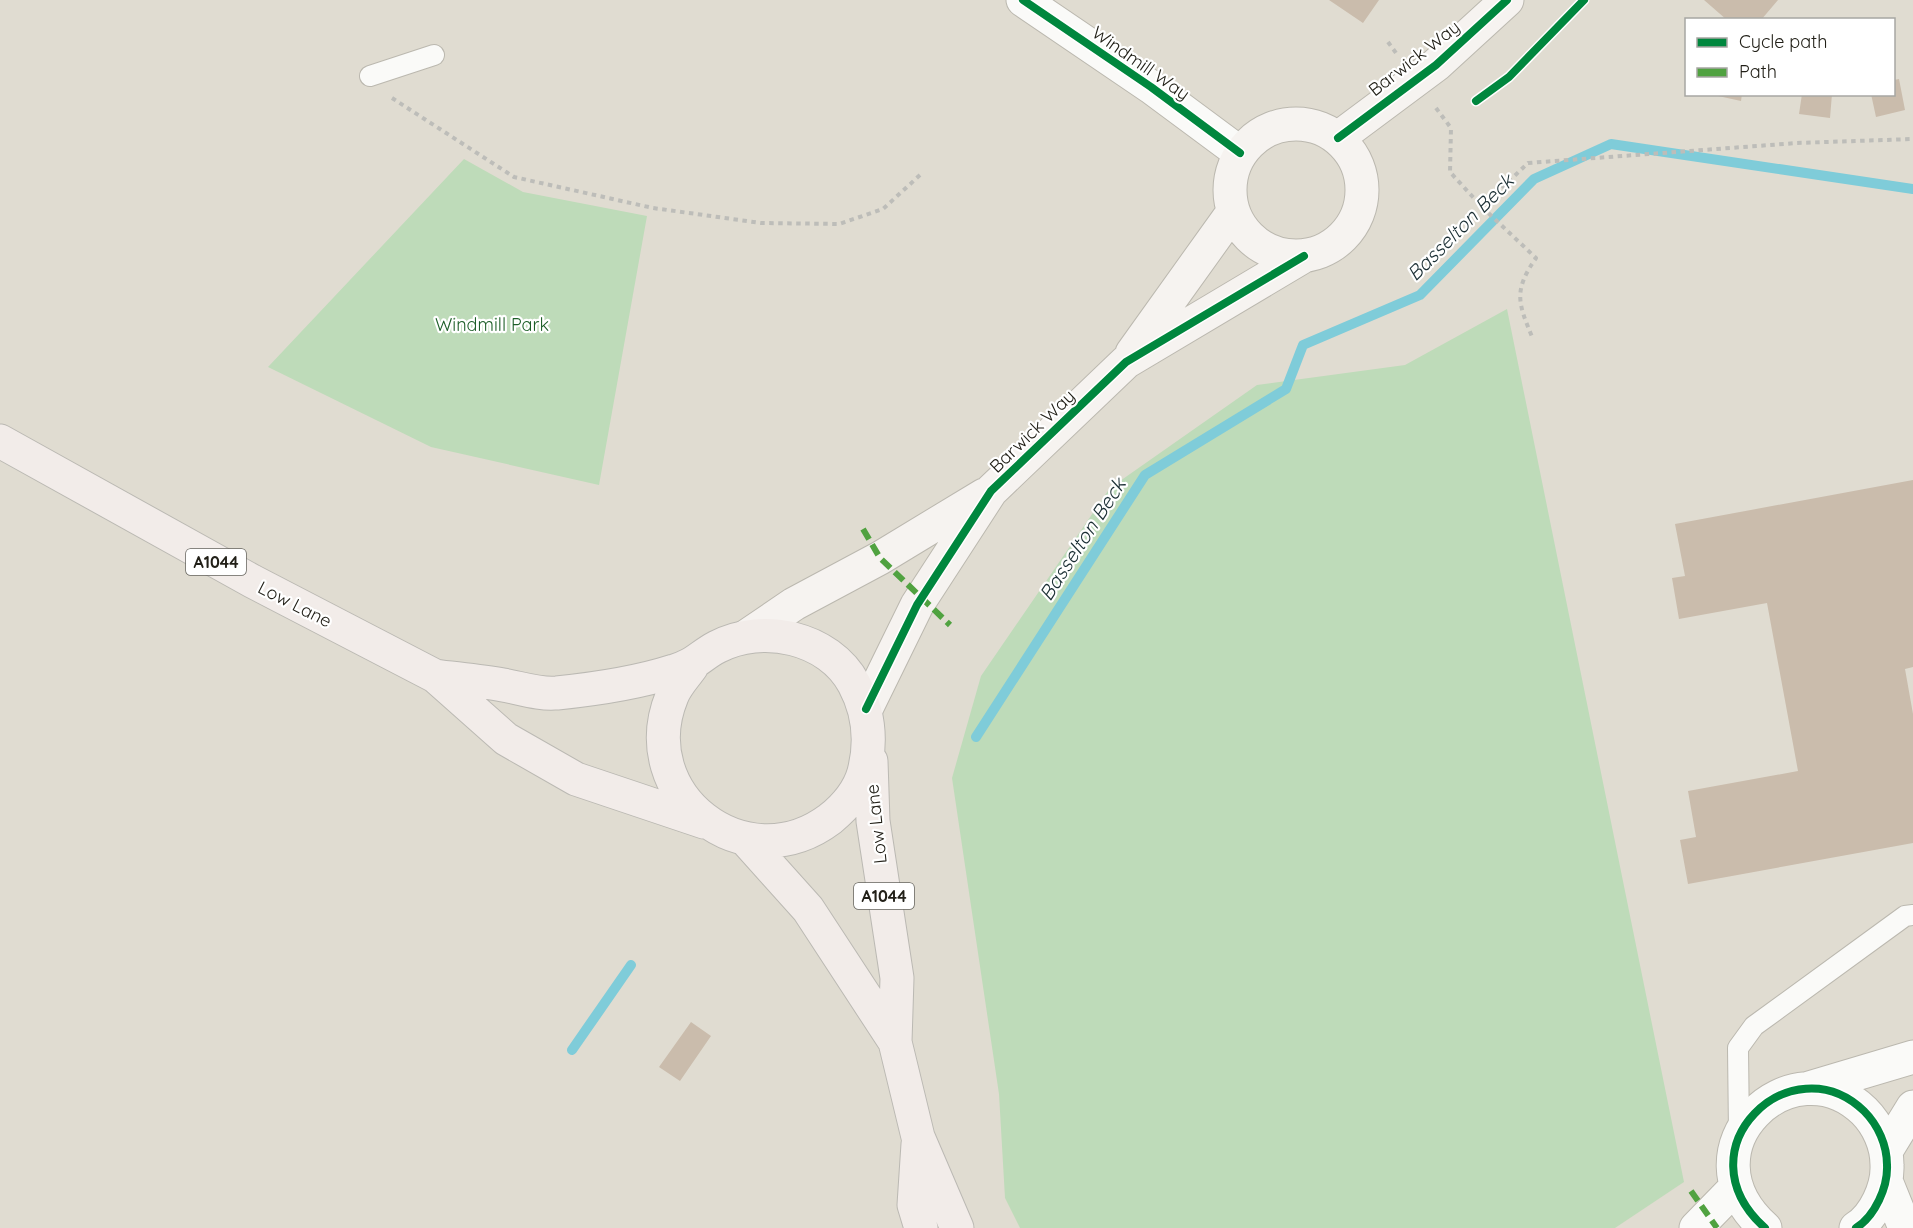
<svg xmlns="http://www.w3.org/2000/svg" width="1913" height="1228" font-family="Quicksand,sans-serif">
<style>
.green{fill:#bedbb9}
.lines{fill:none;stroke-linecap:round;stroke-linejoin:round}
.stream{stroke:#7fccd9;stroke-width:10}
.building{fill:#cabcac}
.lane-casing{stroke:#bbb8af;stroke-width:22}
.street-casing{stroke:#bbb8af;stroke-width:35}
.secondary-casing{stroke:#bbb8af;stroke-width:35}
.primary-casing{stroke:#bbb9b3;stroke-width:35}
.path{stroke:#bdbdb9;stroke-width:4;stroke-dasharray:4.5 4.5;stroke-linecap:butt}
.lane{stroke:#fafaf8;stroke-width:20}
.street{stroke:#fafaf8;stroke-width:33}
.secondary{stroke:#f6f3f0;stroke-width:33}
.primary{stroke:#f2ece9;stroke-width:33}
.quiet{stroke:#50a240;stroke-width:6;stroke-dasharray:12 6;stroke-linecap:butt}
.cycleway-casing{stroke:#fff;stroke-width:11}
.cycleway{stroke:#00873e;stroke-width:8}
.labels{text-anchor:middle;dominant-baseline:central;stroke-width:4.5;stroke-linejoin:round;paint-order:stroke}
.shield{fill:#fff;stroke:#64635d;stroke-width:1.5}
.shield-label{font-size:16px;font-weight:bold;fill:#222018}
.street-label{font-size:18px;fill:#222018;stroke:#fff}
.park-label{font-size:18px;fill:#1c5e27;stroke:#fff}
.water-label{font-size:20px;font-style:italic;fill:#1a2e33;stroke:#fff}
</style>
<rect width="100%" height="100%" fill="#e0dcd1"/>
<path class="green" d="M 464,159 L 523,192 L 647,216 L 599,485 L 431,447 L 268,367 Z
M 1507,309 L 1684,1182 L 1615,1228 L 1020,1228 L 1005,1198 L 999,1094 L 952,778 L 981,676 L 1110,488 L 1257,385 L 1405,365 Z"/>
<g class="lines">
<path class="stream" d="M 976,737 L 1145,475 L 1286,389 L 1303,345 L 1420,295 L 1534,179 L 1611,144 L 1913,189
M 572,1050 L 631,965"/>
</g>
<path class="building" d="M 1329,0 L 1379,0 L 1363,23 Z
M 1704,0 L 1778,0 L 1761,20 L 1727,20 Z
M 1899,79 L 1905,110 L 1876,117 L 1871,94 L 1894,94 L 1894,80 Z
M 1709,94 L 1742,94 L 1741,101 Z
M 1802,94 L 1832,94 L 1830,118 L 1799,114 Z
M 1913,480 L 1913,667 L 1905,669 L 1913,714 L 1913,843 L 1688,884 L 1680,840 L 1696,837 L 1688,791 L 1798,771 L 1767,603 L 1679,619 L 1672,578 L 1685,576 L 1675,524 Z
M 691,1022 L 711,1036 L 680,1081 L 659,1067 Z"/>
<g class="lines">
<g class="lane-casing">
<path id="lane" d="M 370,76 L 434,55
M 1739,1133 L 1738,1048 L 1754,1026 L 1905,916 L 1913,915"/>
</g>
<g class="street-casing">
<path id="street" d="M 1023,0 L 1151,87 L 1240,153
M 1809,1088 L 1913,1057
M 1886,1151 L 1913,1107
M 1886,1181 L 1905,1228
M 1696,1228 L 1736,1187
M 1765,1228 C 1677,1149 1792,1041 1864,1111 C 1878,1125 1887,1145 1887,1165 C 1888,1187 1875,1216 1856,1228"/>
</g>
<g class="secondary-casing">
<path id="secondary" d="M1230 190a66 66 0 1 1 132 0a66 66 0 1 1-132 0Z
M 1338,138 L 1436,65 L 1507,0
M 1132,353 L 1233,212
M 747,636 L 794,604 L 880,558 L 984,495
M 866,709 L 917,605 L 991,491 L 1126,362 L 1304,256"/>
</g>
<g class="primary-casing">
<path id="primary" d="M 0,441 L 252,581 L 435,676 L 506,739 L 576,779 L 704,822
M 435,676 C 458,679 481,681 503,685 C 520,688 541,695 557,693 C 596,689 637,683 674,671 C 695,665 700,656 717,647 C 762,623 829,637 854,684 C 869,712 872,741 864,772 C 859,790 845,807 830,819 C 745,883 631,795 672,696 C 676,685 686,675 692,666
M 871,761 L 873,821 L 897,978 L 895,1042 L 918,1137 L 957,1228
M 747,841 L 808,909 L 895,1042
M 918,1144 L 914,1205 L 921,1228"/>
</g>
<path class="path" d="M 1388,42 L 1396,53
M 392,98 L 514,177 L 653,208 L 761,223 L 839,224 L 883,209 L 920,175
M 1436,108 L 1451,128 L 1450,172 L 1482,207 L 1528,163 L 1797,143 L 1913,139
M 1482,207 L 1536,258 C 1513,291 1518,303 1533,339"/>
<use href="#lane" class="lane"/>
<use href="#street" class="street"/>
<use href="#secondary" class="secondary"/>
<use href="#primary" class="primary"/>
<path class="quiet" d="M 863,529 L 880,558 L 950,625
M 1691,1191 L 1717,1228"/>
<g class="cycleway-casing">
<path id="cycleway" d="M 1023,0 L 1151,87 L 1240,153
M 1476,101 L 1509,77 L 1584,0
M 1338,138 L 1436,65 L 1507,0
M 866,709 L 917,605 L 991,491 L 1126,362 L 1304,256
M 1765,1228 C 1677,1149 1792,1041 1864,1111 C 1878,1125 1887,1145 1887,1165 C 1888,1187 1875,1216 1856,1228"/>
</g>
<use href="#cycleway" class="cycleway"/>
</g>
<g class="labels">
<g class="shield">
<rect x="186" y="549" width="60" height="26" rx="4.5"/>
<rect x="854" y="883" width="60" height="26" rx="4.5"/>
</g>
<g class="shield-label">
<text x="216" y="562">A1044</text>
<text x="884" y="896">A1044</text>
</g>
<g class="street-label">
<text transform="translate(1414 58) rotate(-38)">Barwick Way</text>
<text transform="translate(1141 63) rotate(35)">Windmill Way</text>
<text transform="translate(1032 431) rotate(-44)">Barwick Way</text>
<text transform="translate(295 604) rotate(27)">Low Lane</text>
<text transform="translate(876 824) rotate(-96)">Low Lane</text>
</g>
<g class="park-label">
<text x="492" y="324">Windmill Park</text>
</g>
<g class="water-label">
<text transform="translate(1460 227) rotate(-45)">Basselton Beck</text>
<text transform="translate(1082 539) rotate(-57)">Basselton Beck</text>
</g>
</g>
<rect x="1685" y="18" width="210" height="78" fill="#ffffff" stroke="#a7a6a3" stroke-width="1.5"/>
<rect x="1697" y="38" width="30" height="9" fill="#00873e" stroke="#a7a6a3" stroke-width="1.5"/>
<text x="1739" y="48" font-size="18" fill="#222018">Cycle path</text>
<rect x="1697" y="68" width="30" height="9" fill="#50a240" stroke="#a7a6a3" stroke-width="1.5"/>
<text x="1739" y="78" font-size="18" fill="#222018">Path</text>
</svg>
